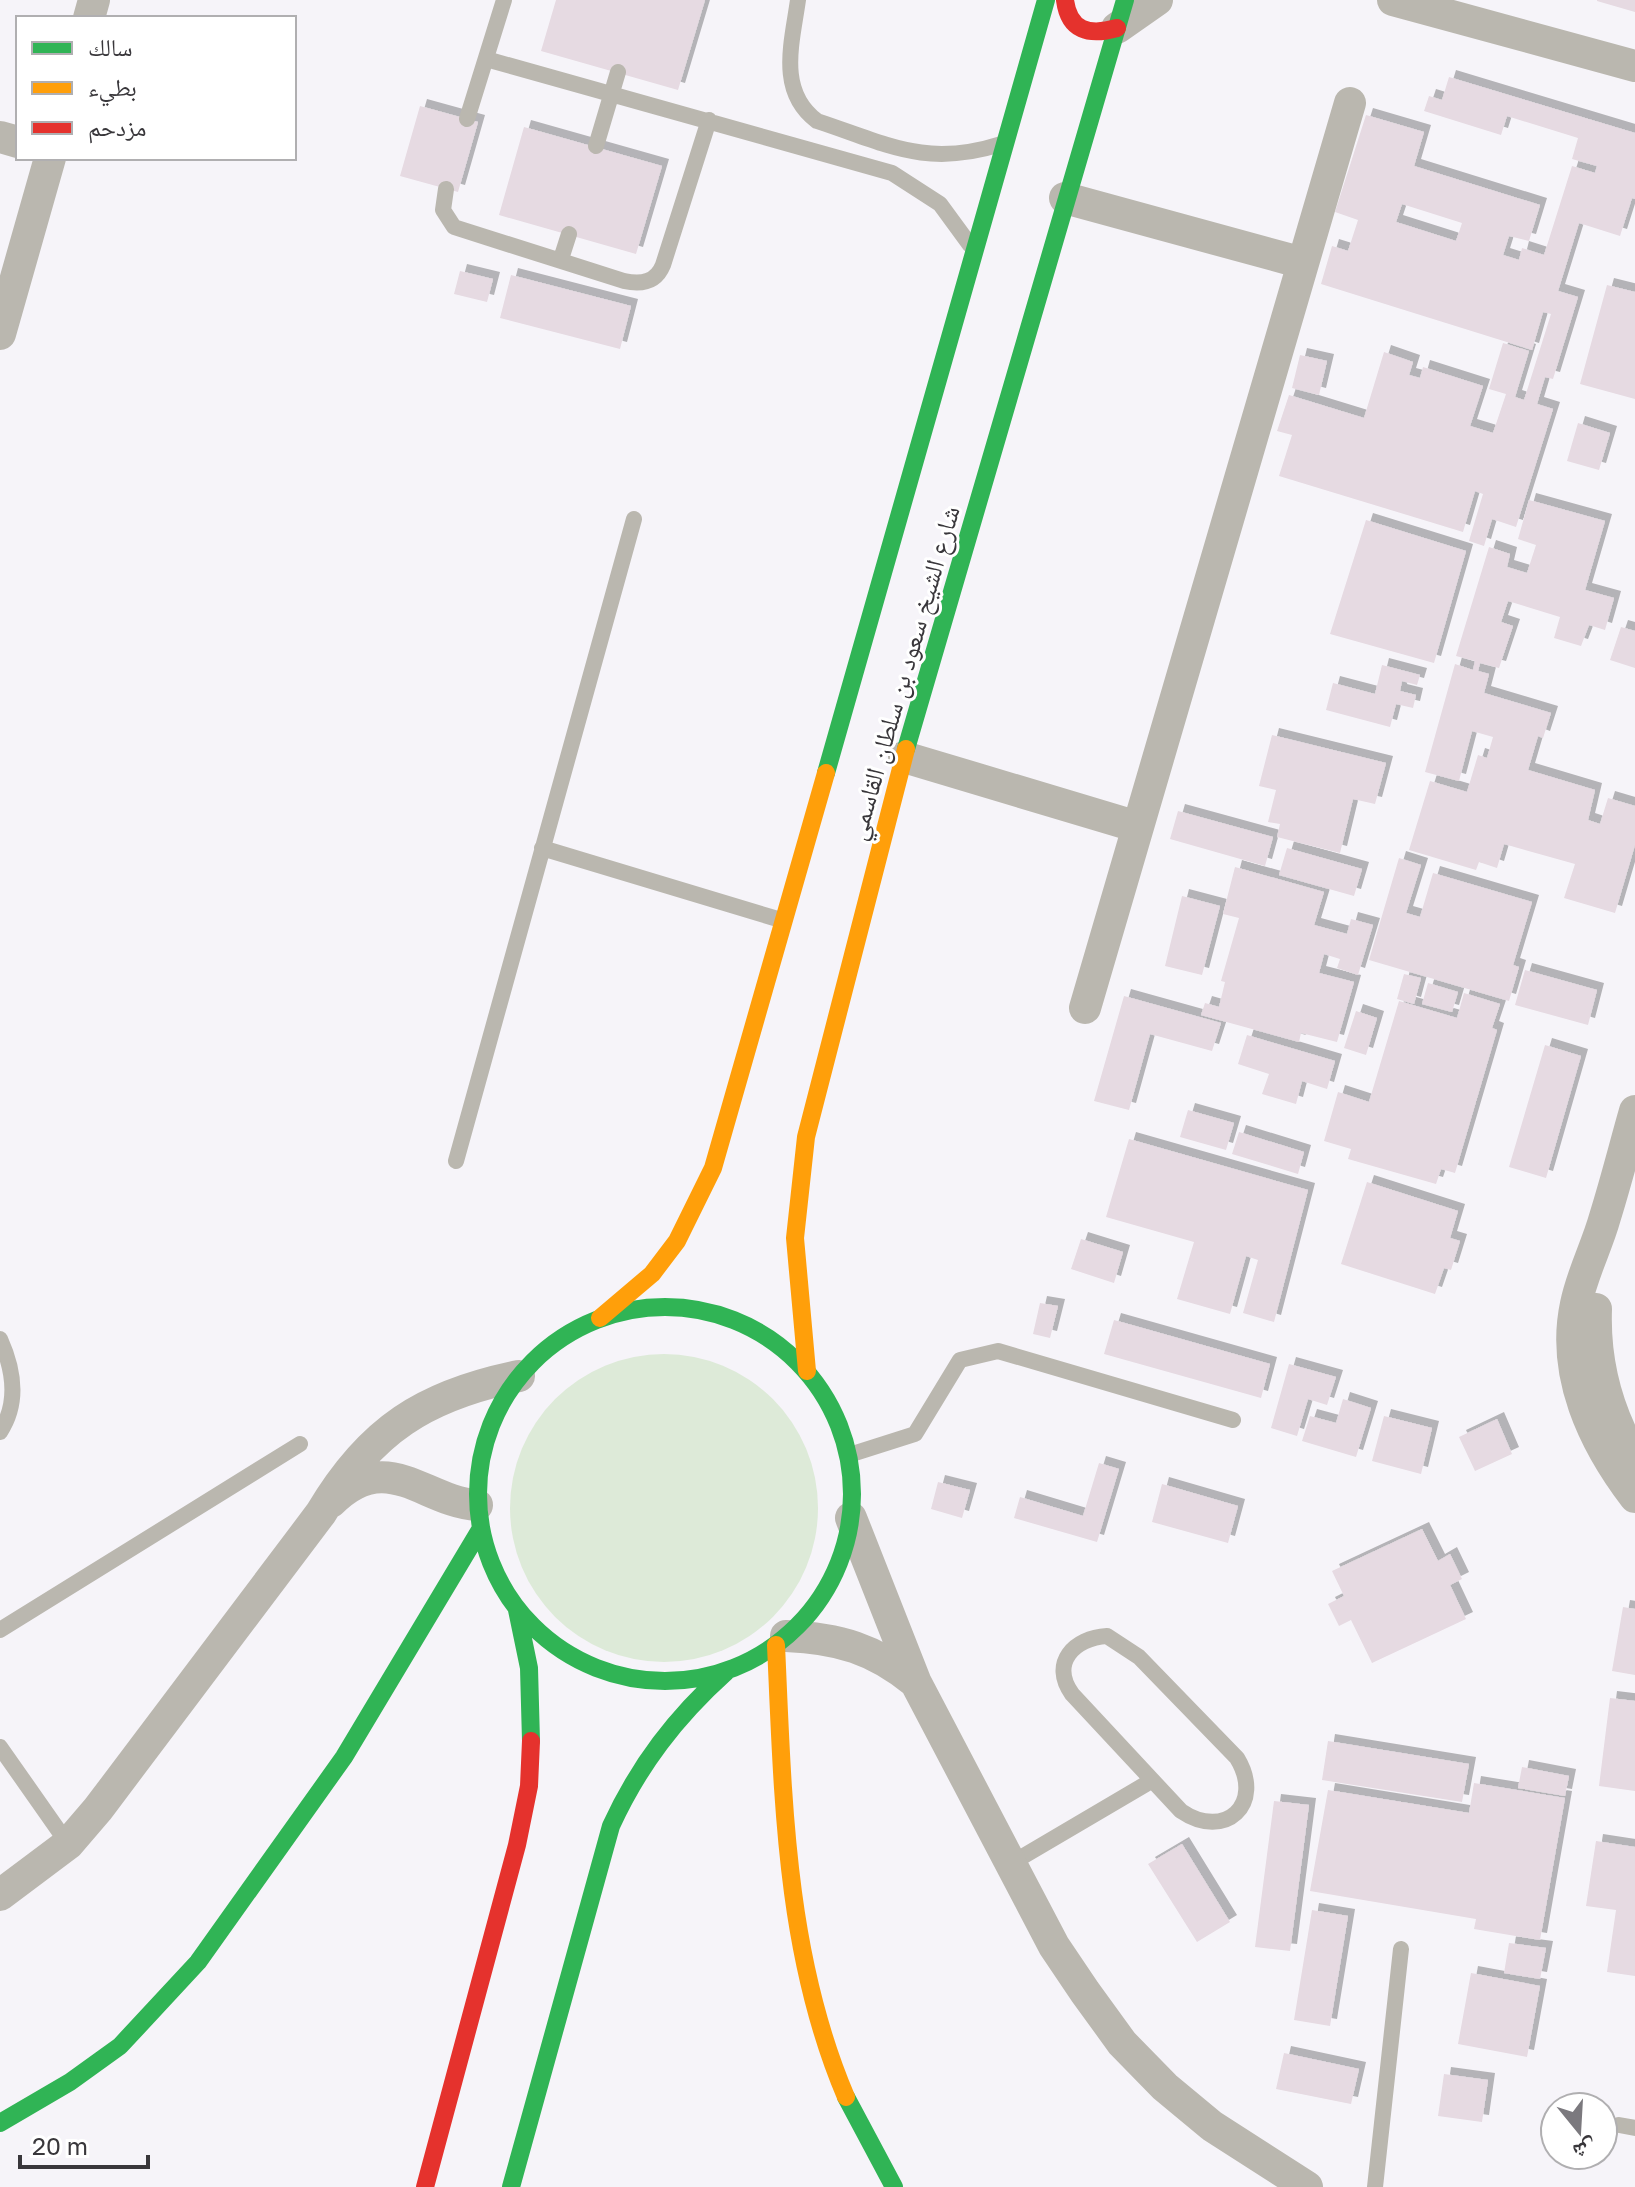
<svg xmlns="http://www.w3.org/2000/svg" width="1635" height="2187" font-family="'Golos Text','Noto Naskh Arabic',sans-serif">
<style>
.green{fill:#ddead8}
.building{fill:#e6dae2;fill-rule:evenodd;filter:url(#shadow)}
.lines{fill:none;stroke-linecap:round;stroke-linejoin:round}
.lane{stroke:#bab7af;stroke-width:16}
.street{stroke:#bab7af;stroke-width:32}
.fast{stroke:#30b455;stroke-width:18}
.slow{stroke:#ff9f0a;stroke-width:18}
.jam{stroke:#e5322d;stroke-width:18}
.labels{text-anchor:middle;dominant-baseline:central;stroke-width:6;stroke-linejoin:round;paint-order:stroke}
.street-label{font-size:26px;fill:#39373b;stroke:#fff}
</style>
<defs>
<filter id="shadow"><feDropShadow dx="7" dy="-7" stdDeviation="0" flood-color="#0004"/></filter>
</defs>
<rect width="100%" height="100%" fill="#f6f4f9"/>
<path class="green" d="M510 1508a154 154 0 1 1 308 0a154 154 0 1 1-308 0Z"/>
<path class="building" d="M 556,0 L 705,0 L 678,90 L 541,51 Z
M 1597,0 L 1635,0 L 1635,12 L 1597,1 Z
M 1449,77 L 1635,133 L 1635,199 L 1632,198 L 1620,236 L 1579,223 L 1558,291 L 1578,297 L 1553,379 L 1545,377 L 1537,404 L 1553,409 L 1516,527 L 1492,519 L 1484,546 L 1469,541 L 1483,494 L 1475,491 L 1463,532 L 1279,476 L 1292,435 L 1277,431 L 1289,395 L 1364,418 L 1384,352 L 1413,362 L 1409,375 L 1420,378 L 1423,367 L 1483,386 L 1470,426 L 1493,433 L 1506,394 L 1489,389 L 1503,343 L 1529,351 L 1515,397 L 1524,400 L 1551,314 L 1543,312 L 1532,350 L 1321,284 L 1332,246 L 1348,251 L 1358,220 L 1335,212 L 1366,115 L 1424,132 L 1414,166 L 1540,205 L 1529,241 L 1509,236 L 1503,255 L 1519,260 L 1522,248 L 1544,255 L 1572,166 L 1595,173 L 1597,166 L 1572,159 L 1578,138 L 1507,116 L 1501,135 L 1424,111 L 1429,96 L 1442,100 ZM 1402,204 L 1462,223 L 1456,241 L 1396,222 Z
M 420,106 L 478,122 L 458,192 L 400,176 Z
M 524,127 L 662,166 L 636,254 L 499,215 Z
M 460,271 L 493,279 L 487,302 L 454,294 Z
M 511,275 L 631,306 L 620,349 L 500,318 Z
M 1607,285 L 1635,292 L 1635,399 L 1580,384 Z
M 1300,355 L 1327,361 L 1319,395 L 1292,388 Z
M 1578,423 L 1610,433 L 1599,470 L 1567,461 Z
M 1529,500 L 1605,521 L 1585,590 L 1614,598 L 1605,630 L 1589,625 L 1581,646 L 1554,638 L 1560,617 L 1508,601 L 1501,622 L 1513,626 L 1499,668 L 1480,663 L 1478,671 L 1489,674 L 1484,693 L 1551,713 L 1543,738 L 1538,736 L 1528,770 L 1595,790 L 1588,820 L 1600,824 L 1608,798 L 1635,806 L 1635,845 L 1615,913 L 1564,898 L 1575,864 L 1504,844 L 1497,868 L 1479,862 L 1476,870 L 1409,850 L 1430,781 L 1467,792 L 1478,755 L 1487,758 L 1493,737 L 1472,731 L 1459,781 L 1425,772 L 1455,664 L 1473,670 L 1475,661 L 1456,656 L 1489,547 L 1510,554 L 1507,567 L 1527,573 L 1536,545 L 1518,539 Z
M 1366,520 L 1466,551 L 1434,663 L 1330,634 Z
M 1621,627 L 1635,631 L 1635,668 L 1610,660 Z
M 1382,665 L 1420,675 L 1417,685 L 1402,681 L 1400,691 L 1416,695 L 1413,708 L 1396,704 L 1390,727 L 1326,710 L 1333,683 L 1375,694 Z
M 1272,735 L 1386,763 L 1375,804 L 1353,799 L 1340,853 L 1277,837 L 1280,824 L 1268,822 L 1276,790 L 1259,786 Z
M 1178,811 L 1273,837 L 1265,866 L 1170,839 Z
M 1287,848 L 1362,869 L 1354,896 L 1279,875 Z
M 1399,858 L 1421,865 L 1406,913 L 1420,917 L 1433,873 L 1532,902 L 1513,965 L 1519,967 L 1509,1001 L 1369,960 Z
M 1235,867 L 1324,892 L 1314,925 L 1347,934 L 1351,919 L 1373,925 L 1358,975 L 1337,968 L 1340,959 L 1324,954 L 1319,973 L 1354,982 L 1337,1042 L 1301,1033 L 1299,1042 L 1201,1015 L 1205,1003 L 1219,1007 L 1225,982 L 1221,981 L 1239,918 L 1223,914 Z
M 1182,896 L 1220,906 L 1202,975 L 1165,966 Z
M 1525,970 L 1597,990 L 1588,1025 L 1515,1005 Z
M 1404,974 L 1421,978 L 1414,1004 L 1397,999 Z
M 1428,983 L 1458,992 L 1452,1012 L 1422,1004 Z
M 1464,993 L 1500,1004 L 1492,1028 L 1497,1030 L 1455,1173 L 1441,1169 L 1436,1184 L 1348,1159 L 1351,1149 L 1324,1141 L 1338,1092 L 1369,1102 L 1399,1001 L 1457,1018 Z
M 1124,996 L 1221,1023 L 1212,1051 L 1150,1034 L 1129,1110 L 1094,1101 Z
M 1356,1011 L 1377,1018 L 1366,1055 L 1344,1048 Z
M 1247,1035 L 1335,1061 L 1327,1089 L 1302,1081 L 1296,1104 L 1262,1094 L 1269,1074 L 1238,1064 Z
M 1545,1045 L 1581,1056 L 1546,1178 L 1509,1167 Z
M 1188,1110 L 1234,1123 L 1226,1150 L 1180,1137 Z
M 1239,1132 L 1304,1152 L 1298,1174 L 1232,1154 Z
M 1129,1139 L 1308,1190 L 1274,1322 L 1243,1313 L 1258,1260 L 1246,1256 L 1230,1314 L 1177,1299 L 1194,1242 L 1106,1217 Z
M 1367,1182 L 1458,1211 L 1450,1238 L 1460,1241 L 1451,1270 L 1444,1268 L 1435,1294 L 1341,1264 Z
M 1081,1239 L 1123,1252 L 1114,1283 L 1071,1269 Z
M 1040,1303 L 1058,1306 L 1050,1338 L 1033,1334 Z
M 1114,1320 L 1270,1364 L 1261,1398 L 1104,1354 Z
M 1289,1364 L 1336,1377 L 1327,1405 L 1308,1399 L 1297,1436 L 1271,1428 Z
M 1343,1399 L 1371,1408 L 1356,1457 L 1302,1441 L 1310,1416 L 1336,1423 Z
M 1384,1416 L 1432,1428 L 1421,1474 L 1372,1461 Z
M 1497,1419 L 1512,1454 L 1475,1471 L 1459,1437 Z
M 1099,1463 L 1119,1469 L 1097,1542 L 1014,1518 L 1020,1497 L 1083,1516 Z
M 938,1482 L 970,1490 L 962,1518 L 931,1509 Z
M 1162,1484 L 1238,1506 L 1228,1543 L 1152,1522 Z
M 1422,1529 L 1438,1561 L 1450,1554 L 1462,1579 L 1450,1585 L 1466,1619 L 1372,1663 L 1351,1620 L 1339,1626 L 1328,1604 L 1344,1596 L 1332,1571 Z
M 1623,1607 L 1635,1609 L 1635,1675 L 1612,1671 Z
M 1610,1698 L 1635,1701 L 1635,1791 L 1599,1786 Z
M 1328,1741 L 1469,1764 L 1462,1802 L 1322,1780 Z
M 1522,1767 L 1569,1776 L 1565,1796 L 1518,1788 Z
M 1474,1783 L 1565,1798 L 1540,1940 L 1474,1929 L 1476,1919 L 1310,1891 L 1328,1790 L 1469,1813 Z
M 1274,1801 L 1309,1805 L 1290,1951 L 1255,1947 Z
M 1596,1841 L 1635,1847 L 1635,1976 L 1607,1972 L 1616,1910 L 1586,1906 Z
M 1182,1844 L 1230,1922 L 1197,1942 L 1148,1864 Z
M 1312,1910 L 1348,1916 L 1330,2026 L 1294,2020 Z
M 1509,1943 L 1546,1948 L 1540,1979 L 1504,1973 Z
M 1471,1973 L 1540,1986 L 1527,2057 L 1458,2044 Z
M 1284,2053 L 1359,2069 L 1351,2104 L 1276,2089 Z
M 1444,2074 L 1488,2080 L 1482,2122 L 1438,2116 Z"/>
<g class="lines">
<path class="lane" d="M 798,0 C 792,43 777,91 817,121 C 887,144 926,168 1001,144
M 486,59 L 892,173 L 940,204 L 970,245
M 467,119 L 504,0
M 596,146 L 618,72
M 446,189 L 443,210 L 454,227 L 624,281 C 642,285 656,282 663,265 L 709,120
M 561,259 L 569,234
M 542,848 L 781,920
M 456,1161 L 634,519
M 0,1339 C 14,1370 19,1403 0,1432
M 849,1455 L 915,1434 L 960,1360 L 998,1351 L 1233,1420
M 0,1630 L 300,1444
M 1107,1636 L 1139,1657 L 1237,1758 C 1265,1804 1225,1841 1181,1811 L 1072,1694 C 1050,1663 1074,1638 1107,1636 Z
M 0,1747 L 68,1844
M 1010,1864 L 1151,1781
M 1619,2125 L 1635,2128
M 1375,2187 L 1401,1949"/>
<path class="street" d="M 1393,0 L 1635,66
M 89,18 L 94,0
M 1117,28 L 1157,0
M 0,137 L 18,142
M 1065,198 L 1303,263
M 0,334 L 50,158
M 904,757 L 1138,827
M 1085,1008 L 1350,103
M 1635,1111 C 1625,1146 1616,1182 1605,1217 C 1597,1246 1582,1274 1576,1304 C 1561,1374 1593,1442 1635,1497
M 1596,1309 C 1594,1364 1607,1412 1635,1459
M 331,1502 C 387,1446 424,1502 477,1505
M 851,1518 L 916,1683 L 1054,1946 L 1085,1992 L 1122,2043 L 1165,2087 L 1212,2126 L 1307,2187
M 786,1636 C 838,1638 875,1649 915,1682
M 0,1895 L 68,1844 L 98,1809 L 321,1513 C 370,1430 425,1395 519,1376"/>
<path class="fast" d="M 906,749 L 1125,0
M 826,773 L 1046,0
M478 1494a187 187 0 1 1 374 0a187 187 0 1 1-374 0Z
M 517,1610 L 529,1668 L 531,1741
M 846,2097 L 894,2187
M 0,2123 L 70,2082 L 120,2046 L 198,1962 L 344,1757 L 480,1530
M 511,2187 L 611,1826 C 639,1765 676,1717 726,1672"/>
<path class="slow" d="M 600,1318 L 652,1274 L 677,1241 L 713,1168 L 826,773
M 807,1371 L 795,1238 L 806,1137 L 906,749
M 776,1645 C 783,1798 785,1954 846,2097"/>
<path class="jam" d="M 1065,0 C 1069,31 1089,36 1117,28
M 425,2187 L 517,1845 L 529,1786 L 531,1741"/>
</g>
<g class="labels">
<g class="street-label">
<text transform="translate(903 673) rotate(-74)">شارع الشيخ سعود بن سلطان القاسمي</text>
</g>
</g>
<rect x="16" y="16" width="280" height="144" fill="#ffffff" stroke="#b0afb1" stroke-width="2"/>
<rect x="32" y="42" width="40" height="12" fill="#30b455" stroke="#b0afb1" stroke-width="2"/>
<text x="88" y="56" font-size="24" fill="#39373b">سالك</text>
<rect x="32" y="82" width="40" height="12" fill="#ff9f0a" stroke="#b0afb1" stroke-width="2"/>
<text x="88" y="96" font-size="24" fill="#39373b">بطيء</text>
<rect x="32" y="122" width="40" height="12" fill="#e5322d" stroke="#b0afb1" stroke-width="2"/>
<text x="88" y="136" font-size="24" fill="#39373b">مزدحم</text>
<g transform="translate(1579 2131) rotate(162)"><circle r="38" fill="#ffffff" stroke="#b0afb1" stroke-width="2"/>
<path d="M0-6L14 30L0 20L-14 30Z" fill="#7b797e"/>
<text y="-12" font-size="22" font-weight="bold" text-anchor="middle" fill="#39373b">ش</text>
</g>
<path d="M20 2155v12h128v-12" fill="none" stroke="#39373b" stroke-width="4"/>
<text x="32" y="2155" font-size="24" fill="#39373b" stroke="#ffffff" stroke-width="6" paint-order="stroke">20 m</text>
</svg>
